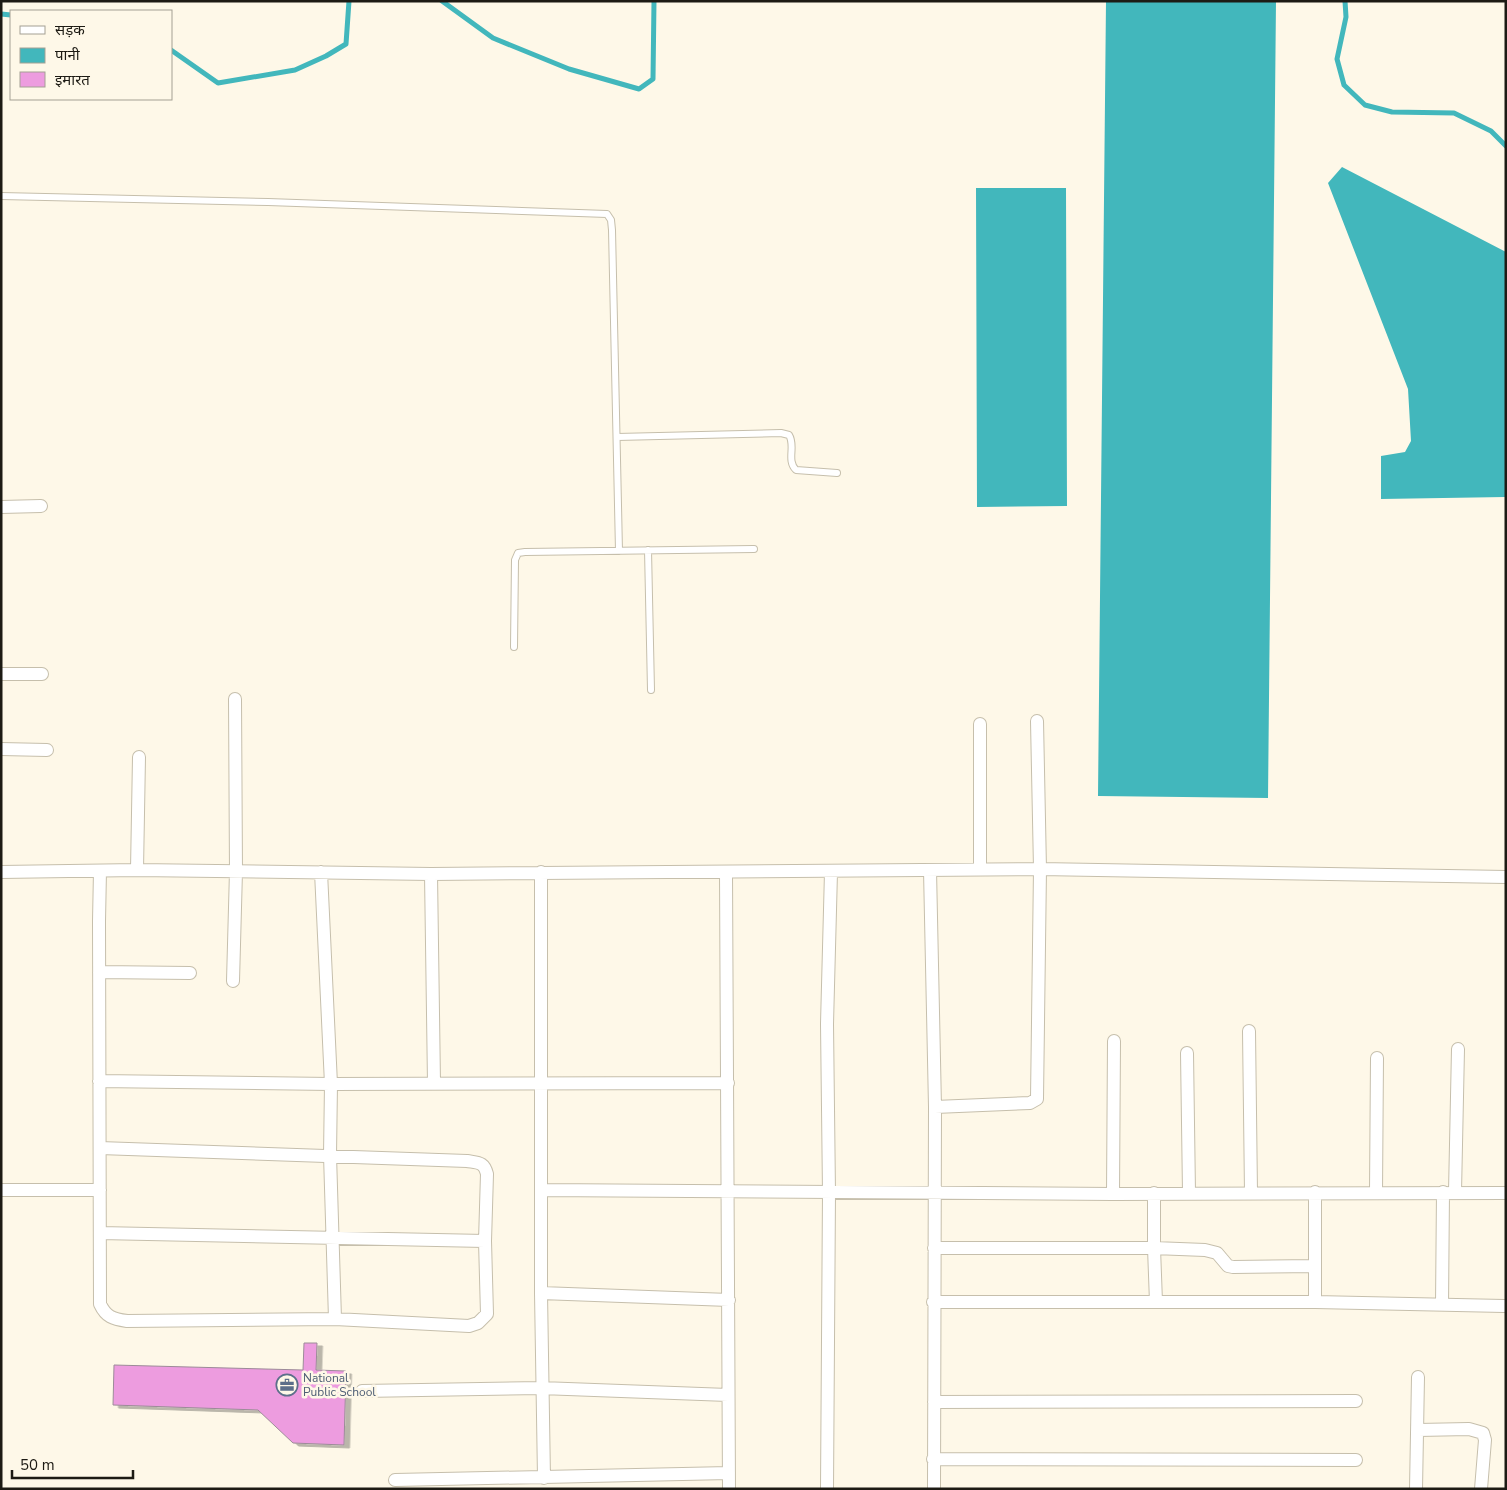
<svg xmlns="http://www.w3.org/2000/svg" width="1507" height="1490" font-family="'Nunito Sans','Noto Sans Devanagari',sans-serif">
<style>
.water{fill:#42b7bc}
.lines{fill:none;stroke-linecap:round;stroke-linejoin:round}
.stream{stroke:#42b7bc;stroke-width:5}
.building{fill:#ed9cdf;stroke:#9c8b98;filter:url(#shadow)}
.service-casing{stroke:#c6bfac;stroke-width:8}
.minor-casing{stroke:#c6bfac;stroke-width:14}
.service{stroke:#fff;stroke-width:6}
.minor{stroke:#fff;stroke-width:12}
.labels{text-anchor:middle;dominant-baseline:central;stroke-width:5;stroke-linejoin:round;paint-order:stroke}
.service-label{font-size:12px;fill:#4e5e75;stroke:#fef8e8;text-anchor:start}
</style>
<defs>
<filter id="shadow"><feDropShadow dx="5.5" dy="3" stdDeviation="0" flood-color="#0004"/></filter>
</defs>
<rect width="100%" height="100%" fill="#fef8e8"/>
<path class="water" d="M 1106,1 L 1276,1 L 1268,798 L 1098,796 Z
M 1342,167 L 1506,252 L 1505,497 L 1381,499 L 1381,456 L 1405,452 L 1411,441 L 1408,389 L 1328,183 Z
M 976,188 L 1066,188 L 1067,506 L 977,507 Z"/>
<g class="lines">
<path class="stream" d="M 442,1 L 493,38 L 569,69 L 639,89 L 653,79 L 654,1
M 1345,1 L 1346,17 L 1337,59 L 1344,85 L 1365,105 L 1392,112 L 1454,113 L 1491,131 L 1506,146
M 1,14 L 11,15
M 171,50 L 218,83 L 295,70 L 326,56 L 346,44 L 349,1"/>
</g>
<path class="building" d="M 304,1343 L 317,1343 L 316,1370 L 346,1371 L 344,1445 L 293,1443 L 258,1410 L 113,1405 L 114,1365 L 303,1370 Z"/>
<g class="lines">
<g class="service-casing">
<path id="service" d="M 1,196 L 268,202 L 607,214 L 611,220 L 612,230 L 619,551
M 617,437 L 781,433 L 789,435 C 796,446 786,460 796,470 L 837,473
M 648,550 L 651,690
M 514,647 L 515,560 L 518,553 L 525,552 L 754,549"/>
</g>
<g class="minor-casing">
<path id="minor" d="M 1,507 L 41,506
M 1,674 L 42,674
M 980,724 L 980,870
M 1,749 L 47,750
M 137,870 L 139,757
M 930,870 L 935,1107 L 934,1489
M 1,872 L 137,870 L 431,874 L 1040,869 L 1506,877
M 321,872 L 331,1084 L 330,1155 L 335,1319
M 541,872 L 541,1293 L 544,1478
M 726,872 L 729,1489
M 431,874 L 434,1083
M 99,972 L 190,973
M 233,981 L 236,871 L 235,699
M 1249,1031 L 1251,1193
M 1187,1053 L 1189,1193
M 99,1081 L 331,1084 L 728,1083
M 935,1107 L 1030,1103 L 1037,1099 L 1040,869 L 1037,721
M 100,1148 L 467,1161 C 479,1163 484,1162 487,1174 L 485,1241 L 487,1314 L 478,1323 L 469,1326 L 335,1319 L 127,1321 C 113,1319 106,1317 100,1304 L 99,921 L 100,871
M 1,1190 L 100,1190
M 541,1190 L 1113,1194 L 1506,1193
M 1315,1192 L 1315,1302
M 1376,1192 L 1377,1058
M 1455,1192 L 1458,1049
M 1154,1193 L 1154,1248 L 1156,1302
M 1113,1194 L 1114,1041
M 100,1233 L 485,1241
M 934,1248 L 1154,1248 L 1205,1250 L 1217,1253 L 1228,1266 L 1233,1267 L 1315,1266
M 541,1293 L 729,1300
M 933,1302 L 1315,1302 L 1504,1306
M 1442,1305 L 1443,1192
M 362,1391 L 541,1388 L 728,1395
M 934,1402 L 1356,1401
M 1418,1430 L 1469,1429 L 1483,1433 L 1485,1440 L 1481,1489
M 933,1459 L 1356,1460
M 395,1480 L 729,1473
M 827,1489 L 829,1193 L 827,1024 L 831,872
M 1416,1489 L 1418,1377"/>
</g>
<use href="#service" class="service"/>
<use href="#minor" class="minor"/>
</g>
<defs>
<g id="office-ring" transform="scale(1.125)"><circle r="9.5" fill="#fef8e8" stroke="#5c6f8a" stroke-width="1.5"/><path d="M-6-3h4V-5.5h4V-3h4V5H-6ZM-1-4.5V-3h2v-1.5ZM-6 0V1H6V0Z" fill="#5c6f8a"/></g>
</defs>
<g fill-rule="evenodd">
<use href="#office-ring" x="287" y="1385"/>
</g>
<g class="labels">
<g class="service-label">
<text x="303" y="1378">National<tspan x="303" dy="14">Public School</tspan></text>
</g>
</g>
<rect width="1507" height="1490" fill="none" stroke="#1d1b14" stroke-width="5"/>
<rect x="10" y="10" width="162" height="90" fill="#fef8e8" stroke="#a4a093"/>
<rect x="20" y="26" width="25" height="8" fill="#ffffff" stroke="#a4a093"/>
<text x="55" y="35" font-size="15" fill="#1d1b14">सड़क</text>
<rect x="20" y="48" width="25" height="15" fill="#42b7bc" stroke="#a4a093"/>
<text x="55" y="60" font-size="15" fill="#1d1b14">पानी</text>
<rect x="20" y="72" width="25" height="15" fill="#ed9cdf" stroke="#a4a093"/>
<text x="55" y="85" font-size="15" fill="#1d1b14">इमारत</text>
<path d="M12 1470v8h121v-8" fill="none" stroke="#1d1b14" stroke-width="2.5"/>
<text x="20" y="1470" font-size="15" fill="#1d1b14" stroke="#fef8e8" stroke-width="4" paint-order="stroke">50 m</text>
</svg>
